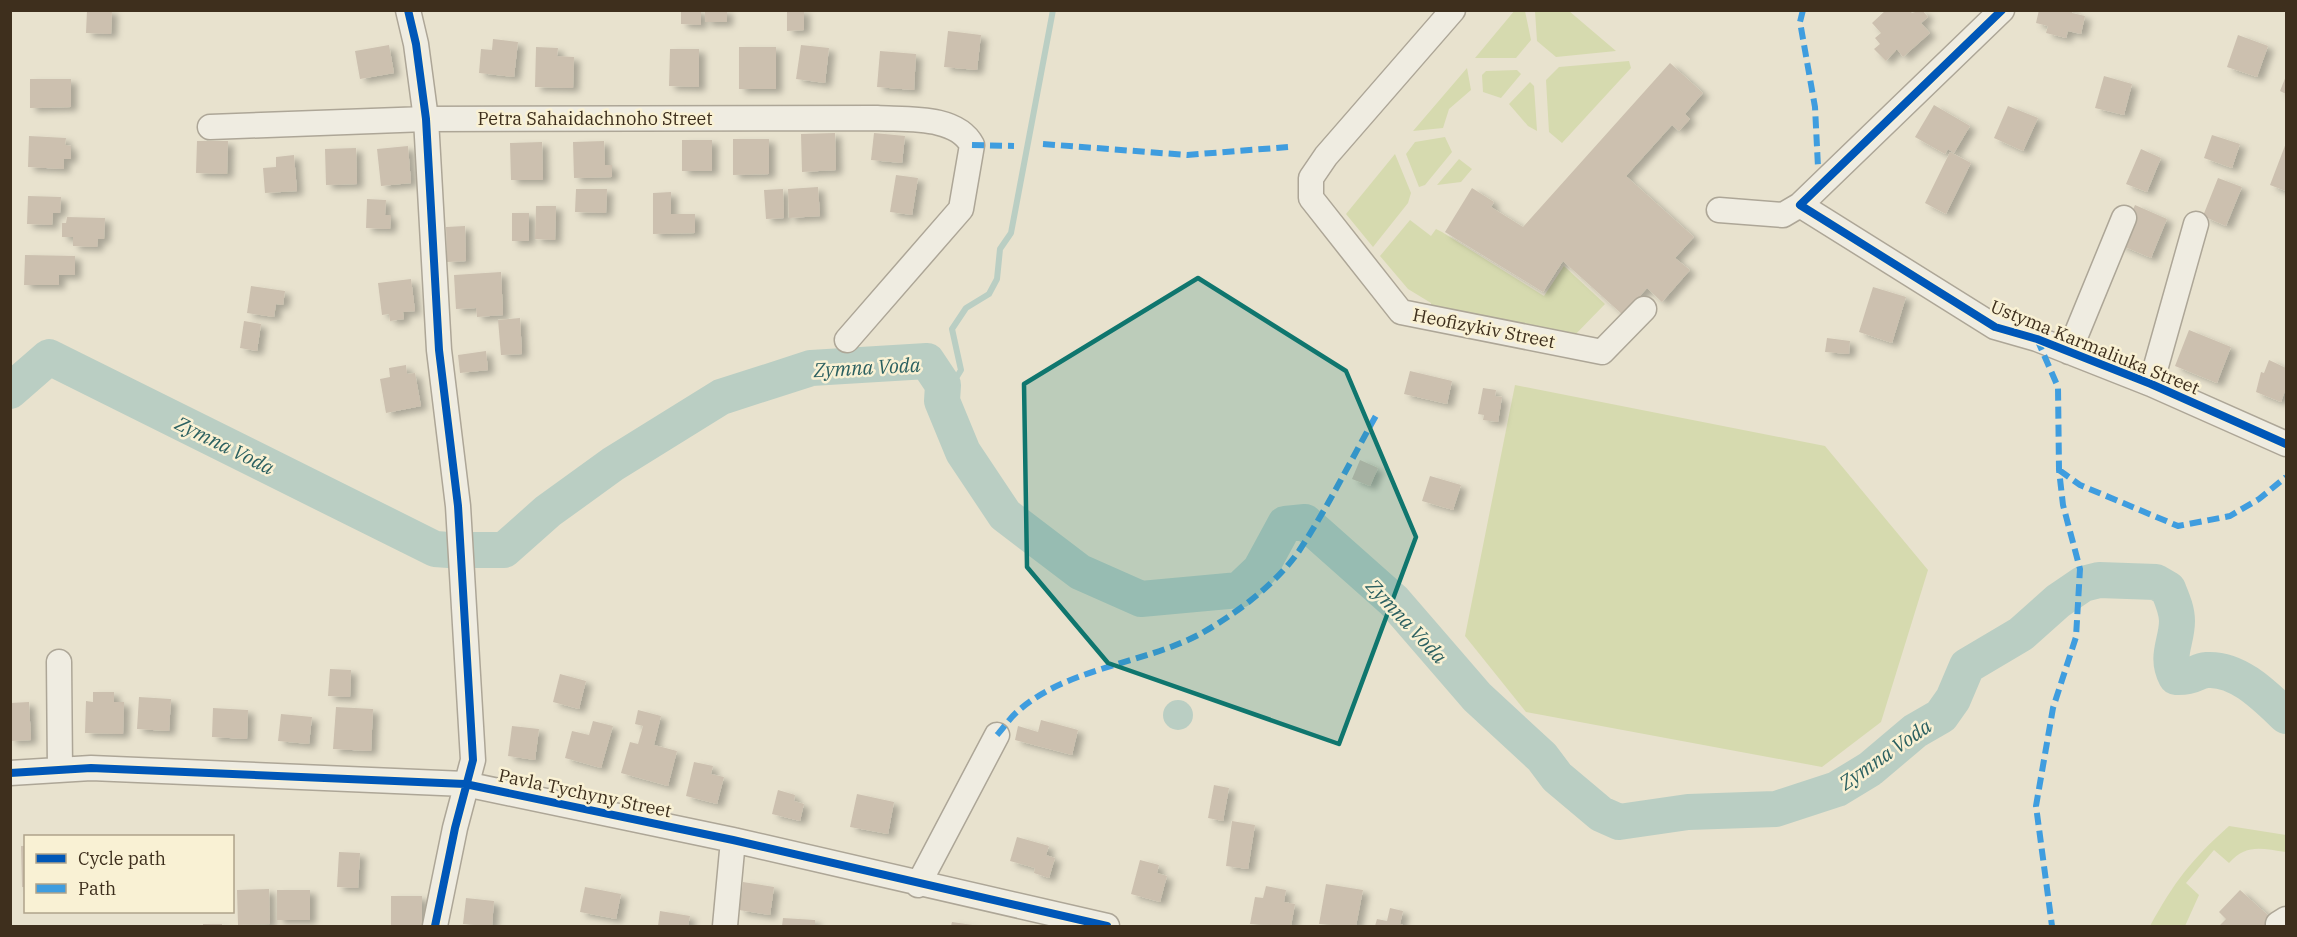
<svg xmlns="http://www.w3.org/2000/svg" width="2297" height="937" font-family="'IBM Plex Serif',serif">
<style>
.green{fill:#d6daaf}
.water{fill:#bacec3}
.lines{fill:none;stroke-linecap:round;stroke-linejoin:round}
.stream{stroke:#bacec3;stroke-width:6}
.river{stroke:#bacec3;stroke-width:36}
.building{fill:#ccc0af;filter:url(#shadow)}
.minor-casing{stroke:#ada697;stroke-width:27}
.minor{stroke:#efece1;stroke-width:24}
.quiet{stroke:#3f9ddf;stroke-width:6;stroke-dasharray:12 6;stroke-linecap:butt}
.cycleway-casing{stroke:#f9f1d4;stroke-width:11}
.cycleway{stroke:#0057b8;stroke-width:8}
.marked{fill:#0f766e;fill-opacity:0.2;stroke:#0f766e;stroke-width:4.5;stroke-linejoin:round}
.labels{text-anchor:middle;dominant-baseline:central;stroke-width:5;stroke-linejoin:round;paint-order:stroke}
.street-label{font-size:18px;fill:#3e2f1d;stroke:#f9f1d4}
.water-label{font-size:20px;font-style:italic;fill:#2b6060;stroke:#f9f1d4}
</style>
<defs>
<filter id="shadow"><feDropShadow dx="6" dy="4" stdDeviation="3" flood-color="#0004"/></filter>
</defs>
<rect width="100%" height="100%" fill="#e8e2ce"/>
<path class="green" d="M 1515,10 L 1525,11 L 1531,40 L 1516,58 L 1475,58 Z
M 1535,11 L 1569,11 L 1616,51 L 1556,57 L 1537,41 Z
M 1629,61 L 1631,68 L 1562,143 L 1549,132 L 1546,80 L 1559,67 Z
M 1467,68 L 1471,90 L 1449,109 L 1443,128 L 1413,131 Z
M 1517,70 L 1521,74 L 1501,98 L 1483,92 L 1482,75 L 1486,71 Z
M 1530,82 L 1534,86 L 1537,131 L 1528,126 L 1509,104 Z
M 1445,137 L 1452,152 L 1425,185 L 1419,187 L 1406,154 L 1415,142 Z
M 1395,154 L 1411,193 L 1408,203 L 1373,247 L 1346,214 Z
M 1459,159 L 1472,169 L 1461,182 L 1437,185 Z
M 1410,220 L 1431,236 L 1436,229 L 1442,232 L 1544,296 L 1564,266 L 1605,304 L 1571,339 L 1431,310 L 1431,303 L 1408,289 L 1380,256 Z
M 1515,385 L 1825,446 L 1928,570 L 1881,722 L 1822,767 L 1526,712 L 1465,636 Z
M 2229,826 L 2286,835 L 2286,852 C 2262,849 2247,843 2229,863 L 2214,850 L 2186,883 L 2199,895 L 2185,926 L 2150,926 C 2175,881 2190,861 2229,826 Z"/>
<path class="water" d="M1163 715a15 15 0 1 1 30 0a15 15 0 1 1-30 0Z"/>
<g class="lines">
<path class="stream" d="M 942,401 L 961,370 L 952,329 L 966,308 L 989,294 L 997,279 L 1000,249 L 1011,233 L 1053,10"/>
<path class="river" d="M 10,391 L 49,357 L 435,549 L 449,550
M 474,550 L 504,550 L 548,511 L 613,464 L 721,397 L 811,368 L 927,361 L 943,385 L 942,401 L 963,452 L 1005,515 L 1080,572 L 1141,599 L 1239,590 L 1260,570 L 1285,524 L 1305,522 L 1394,601 L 1477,697 L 1542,757 L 1557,777 L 1601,814 L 1619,822 L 1688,812 L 1776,809 L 1837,789 L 1870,769 L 1915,731 L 1941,716 L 1953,699 L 1967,666 L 2021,634 L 2058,601 L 2083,584 L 2099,580 L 2156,582 L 2168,589 C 2172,599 2177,610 2177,621 C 2177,642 2165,656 2176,677 C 2194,678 2195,671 2207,670 C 2238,668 2265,696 2286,716"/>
</g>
<path class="building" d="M 87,10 L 112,10 L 111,34 L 86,33 Z
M 681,10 L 701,10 L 701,25 L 681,24 Z
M 705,10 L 727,10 L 727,22 L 705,22 Z
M 787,10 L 804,10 L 804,30 L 787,31 Z
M 1886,10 L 1909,10 L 1912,13 L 1922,10 L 1928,17 L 1921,23 L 1930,33 L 1903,57 L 1897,49 L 1886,61 L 1874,49 L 1880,44 L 1875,38 L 1881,33 L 1872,23 Z
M 2039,10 L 2073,10 L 2072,13 L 2085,16 L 2081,34 L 2068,31 L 2066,38 L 2046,33 L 2048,26 L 2036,23 Z
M 948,31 L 981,35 L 977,70 L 944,67 Z
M 2238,35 L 2268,46 L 2257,77 L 2227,67 Z
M 493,39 L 518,42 L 514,77 L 479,73 L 481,49 L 492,50 Z
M 389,45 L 394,73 L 360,79 L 355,51 Z
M 801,45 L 829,48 L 825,83 L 796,79 Z
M 536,47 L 558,48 L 557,56 L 574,57 L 573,88 L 535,87 Z
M 739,47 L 776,47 L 776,89 L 739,89 Z
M 670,49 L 699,49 L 699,87 L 669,86 Z
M 880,51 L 916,54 L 914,90 L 877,87 Z
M 1670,63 L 1703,93 L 1685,114 L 1690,119 L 1679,131 L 1672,125 L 1626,176 L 1694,237 L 1675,258 L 1690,270 L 1662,302 L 1647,288 L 1623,315 L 1563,261 L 1543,292 L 1445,232 L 1472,188 L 1494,202 L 1491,207 L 1523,227 Z
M 2104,76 L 2132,84 L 2124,115 L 2095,108 Z
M 2286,76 L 2286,94 L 2280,91 Z
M 30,79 L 71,79 L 71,107 L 30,108 Z
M 1934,105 L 1970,126 L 1954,153 L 1948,149 L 1945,154 L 1915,137 Z
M 2008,106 L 2038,118 L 2023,151 L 1994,138 Z
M 835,133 L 836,170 L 802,172 L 801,134 Z
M 874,133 L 905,136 L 902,163 L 871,160 Z
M 2212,135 L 2240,144 L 2232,168 L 2204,158 Z
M 29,136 L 66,138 L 65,145 L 71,146 L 71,159 L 64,159 L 64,169 L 28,167 Z
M 733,139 L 769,139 L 769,174 L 733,175 Z
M 682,140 L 712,140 L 712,171 L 682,171 Z
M 197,141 L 228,141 L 227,174 L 196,173 Z
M 604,141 L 605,165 L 612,165 L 612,177 L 574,178 L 573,142 Z
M 542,142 L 543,180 L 511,180 L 510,143 Z
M 2286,143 L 2286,191 L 2270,185 Z
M 408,146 L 411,183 L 381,186 L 377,149 Z
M 356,148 L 357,184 L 326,185 L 325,149 Z
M 2141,149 L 2161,158 L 2147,192 L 2126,184 Z
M 1950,152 L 1971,163 L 1946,214 L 1925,203 Z
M 294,155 L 297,191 L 265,193 L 263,168 L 276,167 L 276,157 Z
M 896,175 L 918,178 L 912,215 L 890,212 Z
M 2218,178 L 2242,187 L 2226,226 L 2203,216 Z
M 818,187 L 820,216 L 789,218 L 788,189 Z
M 576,189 L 607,189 L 606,213 L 575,212 Z
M 783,189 L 784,218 L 766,219 L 764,190 Z
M 671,192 L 671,214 L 695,214 L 695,233 L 653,234 L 653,193 Z
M 28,196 L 61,197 L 60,213 L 53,213 L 52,225 L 27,224 Z
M 367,199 L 386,200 L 385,215 L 391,215 L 390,229 L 366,228 Z
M 2135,205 L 2167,219 L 2151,258 L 2118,244 Z
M 536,206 L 556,206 L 555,240 L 535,239 Z
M 512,213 L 529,213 L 529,241 L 512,241 Z
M 67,217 L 105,218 L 104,239 L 98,239 L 97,247 L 73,246 L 73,237 L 62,237 L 62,223 L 66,223 Z
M 465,226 L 466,261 L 447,262 L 446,227 Z
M 25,255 L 75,256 L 75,275 L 59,275 L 59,285 L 24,285 Z
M 501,272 L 503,315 L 477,317 L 476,308 L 456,309 L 454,275 Z
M 411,279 L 415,311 L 403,312 L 404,319 L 390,321 L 389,314 L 382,315 L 378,283 Z
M 251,286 L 285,291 L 283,305 L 276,304 L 274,317 L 247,313 Z
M 1873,287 L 1906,297 L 1892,343 L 1859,332 Z
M 520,318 L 522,354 L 501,355 L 498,320 Z
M 244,321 L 261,324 L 257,351 L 240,348 Z
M 2189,330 L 2231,347 L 2217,383 L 2175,366 Z
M 1827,338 L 1850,341 L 1849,354 L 1825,352 Z
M 486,351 L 488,370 L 460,373 L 458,355 Z
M 2269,360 L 2286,368 L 2286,388 L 2281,402 L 2256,392 L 2261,372 L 2264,373 Z
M 406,365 L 407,374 L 415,373 L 421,406 L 386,413 L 380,379 L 390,377 L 389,368 Z
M 1410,371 L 1452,381 L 1447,404 L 1404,394 Z
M 1483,388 L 1496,390 L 1495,396 L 1502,397 L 1498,422 L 1483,420 L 1484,415 L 1478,414 Z
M 1360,460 L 1378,468 L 1370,486 L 1352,479 Z
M 1430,476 L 1461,485 L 1453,510 L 1422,501 Z
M 330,669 L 351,670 L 350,697 L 328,696 Z
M 560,674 L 586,681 L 579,709 L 553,702 Z
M 93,692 L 114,692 L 114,702 L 124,702 L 123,734 L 85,733 L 86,701 L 93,702 Z
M 139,697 L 171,699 L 169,731 L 137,729 Z
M 29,702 L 31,740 L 10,741 L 10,703 Z
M 336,707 L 373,709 L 371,751 L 333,749 Z
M 213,708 L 248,710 L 247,739 L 212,737 Z
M 638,710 L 661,716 L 654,745 L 677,751 L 668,786 L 621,773 L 630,742 L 638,744 L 643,726 L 635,724 Z
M 281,714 L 312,717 L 309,744 L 278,741 Z
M 1041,720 L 1078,730 L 1072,755 L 1015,740 L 1018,726 L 1038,732 Z
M 593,721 L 613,726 L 601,768 L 565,758 L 572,731 L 589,735 Z
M 512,726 L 539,729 L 535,760 L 508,756 Z
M 694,762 L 713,766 L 711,774 L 724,777 L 717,804 L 686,796 Z
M 1214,785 L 1229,788 L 1223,821 L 1208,818 Z
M 778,790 L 795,795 L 794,801 L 804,804 L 800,821 L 772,814 Z
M 857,794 L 894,802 L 888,834 L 850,827 Z
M 1232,821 L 1255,825 L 1248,869 L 1226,866 Z
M 1017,837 L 1049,846 L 1046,855 L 1055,858 L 1049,878 L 1034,873 L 1035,868 L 1010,861 Z
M 21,846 L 26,846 L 26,887 L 22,887 Z
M 339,852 L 360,853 L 358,888 L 337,887 Z
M 1140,860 L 1159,865 L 1157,873 L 1167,876 L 1160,902 L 1131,894 Z
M 743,882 L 774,887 L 770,915 L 739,910 Z
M 1326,884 L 1363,890 L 1356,926 L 1319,924 Z
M 1266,886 L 1286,890 L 1284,902 L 1295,904 L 1291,926 L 1250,924 L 1255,897 L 1263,898 Z
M 585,887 L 621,894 L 616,919 L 580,912 Z
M 269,889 L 270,924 L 238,925 L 237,890 Z
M 277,890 L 310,890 L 310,920 L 277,920 Z
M 2240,890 L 2280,926 L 2219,926 L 2226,919 L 2219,912 Z
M 391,896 L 422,896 L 422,926 L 391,926 Z
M 466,898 L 494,901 L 492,926 L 463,924 Z
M 1390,908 L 1403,911 L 1400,924 L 1406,926 L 1375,926 L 1377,919 L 1387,921 Z
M 660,911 L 690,916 L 688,926 L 658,926 Z
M 783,918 L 815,920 L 815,926 L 782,926 Z
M 952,922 L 973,925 L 973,926 L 951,926 Z
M 203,924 L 222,924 L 222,926 L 203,926 Z"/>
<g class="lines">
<g class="minor-casing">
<path id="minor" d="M 408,10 L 416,44 L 426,119 L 439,350 L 458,506 L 473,760 L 455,828 L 435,926
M 1453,10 L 1326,156 L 1311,178 L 1311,198 L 1401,312 L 1602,352 L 1644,309
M 210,127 L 426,119 L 877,118 C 906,120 956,115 972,145 L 961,209 L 847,340
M 1800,205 L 1995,327 L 2037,339 L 2151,384 L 2286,444
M 1719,210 L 1783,215 L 1800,205 L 2002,10
M 2069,352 L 2124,218
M 2151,384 L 2196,224
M 59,662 L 60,770
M 10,773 L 91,768 L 465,784 L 733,840 L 1107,926
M 918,885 L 997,735
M 2278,924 L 2286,919
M 725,926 L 733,840"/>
</g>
<use href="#minor" class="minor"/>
<path class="quiet" d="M 1803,10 L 1800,22 L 1815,107 L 1818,167
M 1043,144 L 1187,155 L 1288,147
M 972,145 L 1014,146
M 2037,339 L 2058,387 L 2059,470 L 2063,505 L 2080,569 L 2076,637 L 2053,708 L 2036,806 L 2052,926
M 2059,470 L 2080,485 L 2178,526 L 2230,516 L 2259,499 L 2286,477
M 997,735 C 1004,727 1010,718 1018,711 C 1068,667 1145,664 1202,633 C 1237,613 1276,584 1299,551 C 1328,507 1352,458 1378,412"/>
<g class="cycleway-casing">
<path id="cycleway" d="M 408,10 L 416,44 L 426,119 L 439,350 L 458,506 L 473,760 L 455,828 L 435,926
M 2002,10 L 1800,205 L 1995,327 L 2037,339 L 2151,384 L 2286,444
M 10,773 L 91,768 L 465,784 L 733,840 L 1107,926"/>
</g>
<use href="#cycleway" class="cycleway"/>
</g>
<path class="marked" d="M 1198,278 L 1346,371 L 1416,537 L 1339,744 L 1108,663 L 1027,567 L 1024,384 Z"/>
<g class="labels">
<g class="street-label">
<text x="595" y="118">Petra Sahaidachnoho Street</text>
<text transform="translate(1484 328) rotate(11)">Heofizykiv Street</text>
<text transform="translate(2095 347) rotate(22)">Ustyma Karmaliuka Street</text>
<text transform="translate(585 793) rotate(12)">Pavla Tychyny Street</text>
</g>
<g class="water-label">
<text transform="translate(867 367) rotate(-3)">Zymna Voda</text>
<text transform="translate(225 445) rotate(26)">Zymna Voda</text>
<text transform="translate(1407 621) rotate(47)">Zymna Voda</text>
<text transform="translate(1885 754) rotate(-35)">Zymna Voda</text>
</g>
</g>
<rect width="2297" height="937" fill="none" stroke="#3e2f1d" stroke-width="24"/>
<rect x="24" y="835" width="210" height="78" fill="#f9f1d4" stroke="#aea38b" stroke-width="1.5"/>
<rect x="36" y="854" width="30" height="9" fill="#0057b8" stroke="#aea38b" stroke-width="1.5"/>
<text x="78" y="865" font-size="18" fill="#3e2f1d">Cycle path</text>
<rect x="36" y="884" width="30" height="9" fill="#3f9ddf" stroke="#aea38b" stroke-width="1.5"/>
<text x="78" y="895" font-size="18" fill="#3e2f1d">Path</text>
</svg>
